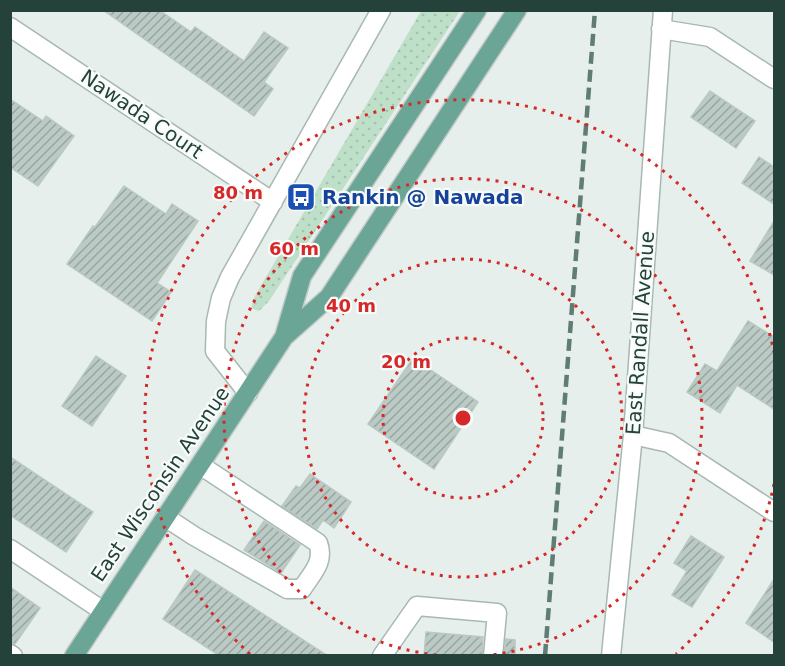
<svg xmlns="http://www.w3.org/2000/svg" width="785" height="666" font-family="'DejaVu Sans',sans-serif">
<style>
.grass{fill:url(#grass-dots)}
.building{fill:url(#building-hatch);stroke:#b8c9c2;stroke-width:1.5}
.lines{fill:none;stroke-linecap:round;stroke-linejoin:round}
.minor-casing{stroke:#a8b8b2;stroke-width:21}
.major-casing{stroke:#c2cac8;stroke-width:21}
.minor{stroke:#fff;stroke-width:18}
.major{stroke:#6aa596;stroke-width:18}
.rail{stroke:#5f7d75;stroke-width:4.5;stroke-dasharray:12 6;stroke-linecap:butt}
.ring{fill:none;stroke:#d62828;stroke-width:3;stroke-dasharray:3 6}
.labels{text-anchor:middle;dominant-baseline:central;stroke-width:4.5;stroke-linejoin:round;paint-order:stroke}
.street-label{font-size:20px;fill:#24423a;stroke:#f7fbf9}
.transit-label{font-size:20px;font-weight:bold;fill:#164399;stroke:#f7fbf9;text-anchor:start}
.centre{fill:#d62828;stroke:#f7fbf9;stroke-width:3}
.ring-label{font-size:18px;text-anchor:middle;font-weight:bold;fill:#d62828;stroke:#f7fbf9;stroke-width:4.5;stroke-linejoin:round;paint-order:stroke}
</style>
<defs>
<pattern id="grass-dots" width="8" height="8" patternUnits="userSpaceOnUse" patternTransform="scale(1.5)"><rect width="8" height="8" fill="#bfe0c8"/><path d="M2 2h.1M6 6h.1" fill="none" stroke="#a4c1ad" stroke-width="1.8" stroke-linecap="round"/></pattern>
<pattern id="building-hatch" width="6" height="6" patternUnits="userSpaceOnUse" patternTransform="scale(1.5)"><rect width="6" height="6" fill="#bbcac4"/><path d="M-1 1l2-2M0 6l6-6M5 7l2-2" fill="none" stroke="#98a6a0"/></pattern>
</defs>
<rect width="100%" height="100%" fill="#e6efeb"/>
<path class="grass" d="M 421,11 L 460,11 L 269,301 L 259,311 L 251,308 L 255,296 Z"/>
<path class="building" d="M 103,10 L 159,10 L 191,32 L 195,27 L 244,61 L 264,32 L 288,48 L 264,82 L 273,89 L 254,116 Z
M 710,91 L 755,121 L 736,148 L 691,117 Z
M 10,99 L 43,121 L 46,116 L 74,136 L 38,186 L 10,167 Z
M 759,157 L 774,167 L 774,204 L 742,183 Z
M 124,186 L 166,214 L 172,204 L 198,221 L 157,283 L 171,292 L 152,321 L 67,264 L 93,226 L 95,227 Z
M 774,221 L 774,275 L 750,261 Z
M 748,321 L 774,337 L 774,409 L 737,385 L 720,413 L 687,392 L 705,364 L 717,371 Z
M 96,356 L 126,376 L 92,426 L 62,406 Z
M 413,358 L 478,402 L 434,469 L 368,424 Z
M 10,457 L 93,512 L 66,552 L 10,515 Z
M 310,474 L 351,502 L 334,528 L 323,520 L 317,529 L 282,506 L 296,486 L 300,488 Z
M 264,521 L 300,545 L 281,573 L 244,550 Z
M 691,536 L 724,557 L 692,607 L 672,595 L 687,571 L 674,563 Z
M 195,570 L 328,656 L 220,656 L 163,619 Z
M 774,579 L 774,642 L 746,623 Z
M 10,587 L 40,608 L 15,644 L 10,643 Z
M 426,632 L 483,637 L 482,656 L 424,656 Z
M 506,639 L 515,640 L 515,656 L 504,656 Z"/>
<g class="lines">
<g class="minor-casing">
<path id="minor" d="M 10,27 L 273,202
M 661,29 L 710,37 L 774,79
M 248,393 L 215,351 L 216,321 L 221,298 L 230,277 L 381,10
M 633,435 L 669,443 L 774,512
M 165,517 L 194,536 L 287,589 L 302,589 C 312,573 325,562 318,543 L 200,465
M 10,549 L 103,611
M 10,654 L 13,656
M 382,656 L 417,606 L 497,613 L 493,656
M 611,656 L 633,435 L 663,10"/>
</g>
<g class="major-casing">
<path id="major" d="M 284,337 L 302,276 L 477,10
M 74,656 L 284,337 L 329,297 L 517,10"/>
</g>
<use href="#minor" class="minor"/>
<use href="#major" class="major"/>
<path class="rail" d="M 545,656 L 595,10"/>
</g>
<g class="ring">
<circle cx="463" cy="418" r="80"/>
<circle cx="463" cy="418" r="159"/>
<path d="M436 655A239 239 0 1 1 490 655"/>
<path d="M774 484A318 318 0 0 1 676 654M250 654A318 318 0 1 1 774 352"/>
</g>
<defs>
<g id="bus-square" transform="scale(1.5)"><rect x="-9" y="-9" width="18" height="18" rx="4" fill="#1a4fb4" stroke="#f7fbf9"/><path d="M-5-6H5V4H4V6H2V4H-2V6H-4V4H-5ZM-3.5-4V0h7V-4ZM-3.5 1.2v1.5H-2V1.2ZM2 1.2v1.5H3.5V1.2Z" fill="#fff"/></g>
</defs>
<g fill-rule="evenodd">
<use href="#bus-square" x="301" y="197"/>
</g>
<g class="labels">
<g class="street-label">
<text transform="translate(142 114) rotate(34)">Nawada Court</text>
<text transform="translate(640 333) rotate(-86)">East Randall Avenue</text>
<text transform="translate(160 484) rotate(-56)">East Wisconsin Avenue</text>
</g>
<g class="transit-label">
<text x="322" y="197">Rankin @ Nawada</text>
</g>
</g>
<circle cx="463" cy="418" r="9" class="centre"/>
<g class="ring-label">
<text x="238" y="199">80 m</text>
<text x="294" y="255">60 m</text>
<text x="351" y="312">40 m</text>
<text x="406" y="368">20 m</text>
</g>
<rect width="785" height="666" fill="none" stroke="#24423a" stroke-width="24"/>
</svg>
